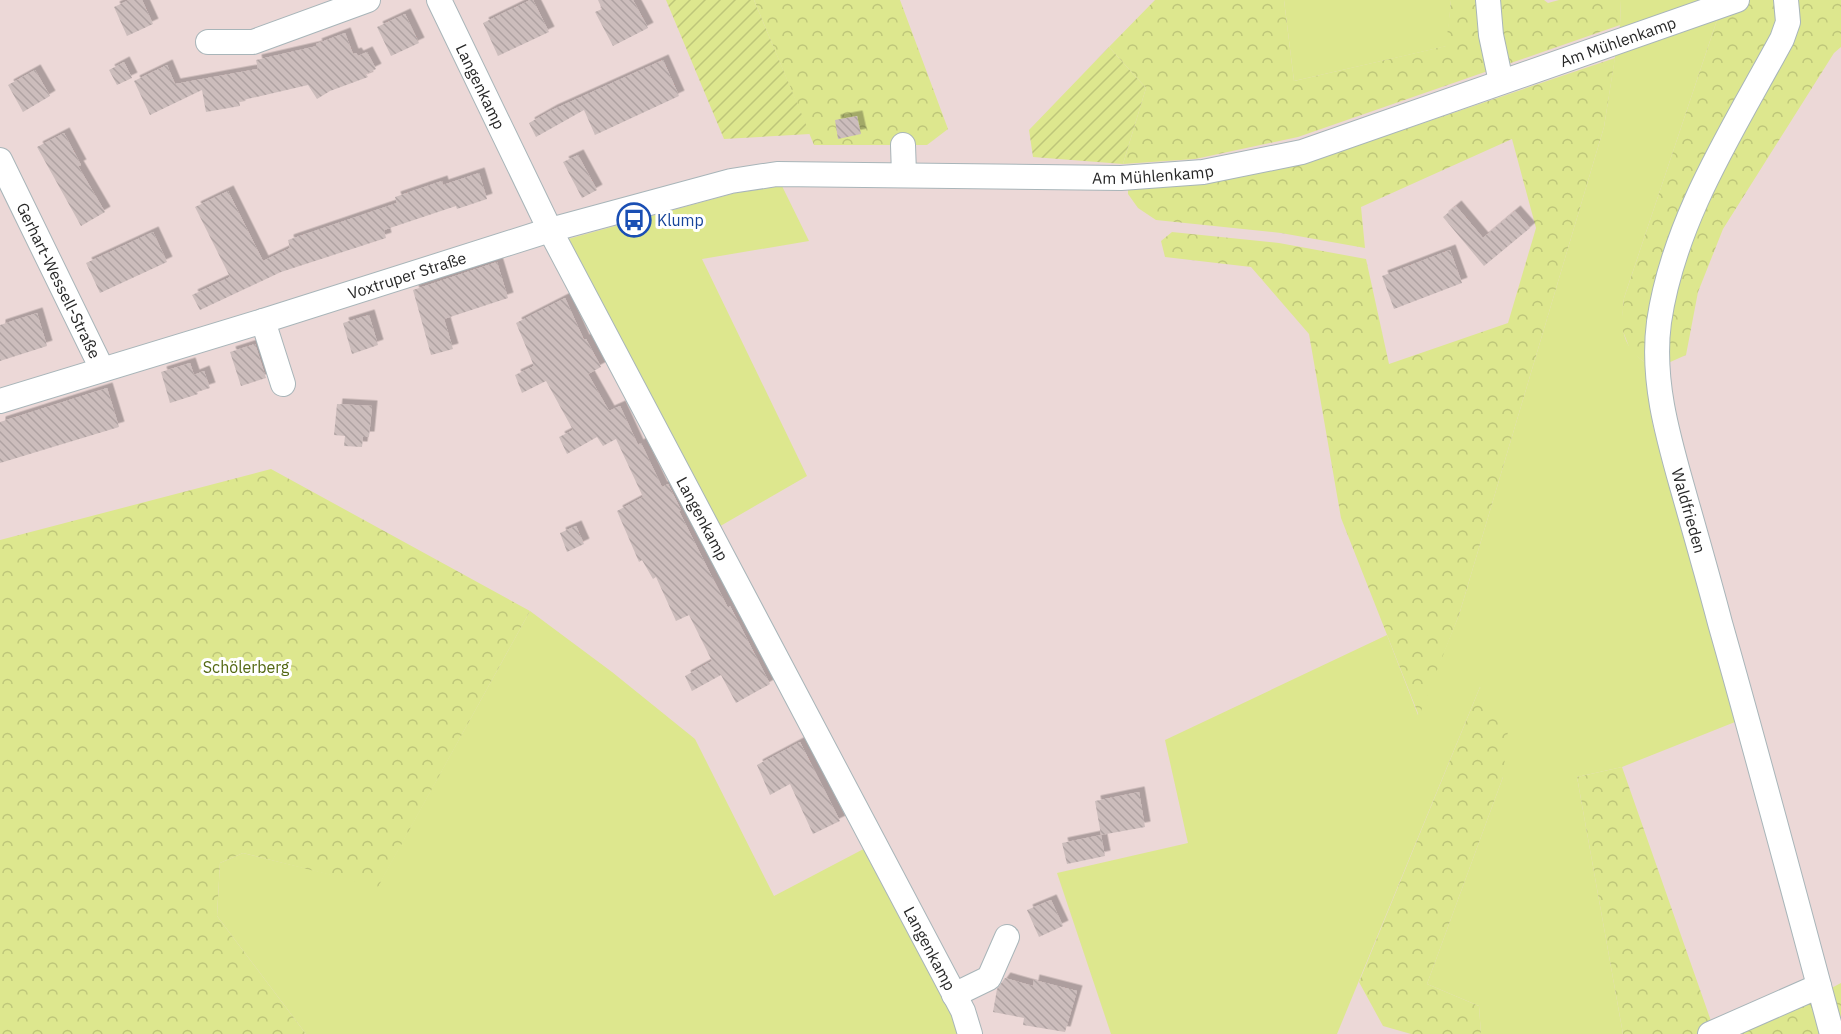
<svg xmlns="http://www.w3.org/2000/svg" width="1841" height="1034" font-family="'IBM Plex Sans',sans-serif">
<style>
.grass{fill:#dde78e}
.forest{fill:url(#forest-crowns)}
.garden{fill:url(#garden-furrows)}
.building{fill:url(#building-back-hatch);filter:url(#shadow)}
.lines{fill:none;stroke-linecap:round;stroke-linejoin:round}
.minor-casing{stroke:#a8b5b9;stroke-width:26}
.minor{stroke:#fff;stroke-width:24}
.labels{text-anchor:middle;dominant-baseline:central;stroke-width:6;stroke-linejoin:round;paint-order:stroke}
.street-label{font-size:16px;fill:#272727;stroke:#fff}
.transit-label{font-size:16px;fill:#164399;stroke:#fff;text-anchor:start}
.park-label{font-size:16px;fill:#536813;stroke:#fff}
</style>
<defs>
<pattern id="forest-crowns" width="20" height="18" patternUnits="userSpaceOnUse" patternTransform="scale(1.5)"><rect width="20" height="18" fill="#dde78e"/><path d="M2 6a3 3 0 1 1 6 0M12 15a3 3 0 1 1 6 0" fill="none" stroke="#bec67a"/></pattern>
<pattern id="garden-furrows" width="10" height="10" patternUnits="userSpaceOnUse" patternTransform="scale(1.5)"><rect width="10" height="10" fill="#dde78e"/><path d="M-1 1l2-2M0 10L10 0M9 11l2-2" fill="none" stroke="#bec67a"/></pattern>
<pattern id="building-back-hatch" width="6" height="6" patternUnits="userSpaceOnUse" patternTransform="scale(1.5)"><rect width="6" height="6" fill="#ccbdbc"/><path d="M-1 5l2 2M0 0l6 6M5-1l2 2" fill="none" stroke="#afa2a2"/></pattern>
<filter id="shadow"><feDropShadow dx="5.5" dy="-5.5" stdDeviation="0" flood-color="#0004"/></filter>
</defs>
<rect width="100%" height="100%" fill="#ecd8d7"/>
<path class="grass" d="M 1284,0 L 1451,0 L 1447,46 L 1294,81 Z
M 1621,0 L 1716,0 L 1717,20 L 1624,298 C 1621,328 1620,344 1646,363 L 1653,426 L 1735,722 L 1622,767 L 1577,777 L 1623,1034 L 1481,1034 L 1479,1006 L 1427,984 L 1503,777 L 1480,687 L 1337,1034 L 1111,1034 L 1057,873 L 1188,843 L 1165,740 L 1387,635 L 1418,715 L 1459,615 L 1604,127 L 1620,25 Z
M 782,186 L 809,241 L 702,259 L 807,476 L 710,532 L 557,242 L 735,193 Z
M 530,611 L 612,672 L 695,739 L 774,896 L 875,843 L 970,1034 L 306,1034 L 217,916 L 220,863 L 243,853 L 378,886 Z"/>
<path class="forest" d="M 754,0 L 900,0 L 948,129 L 927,145 L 814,145 Z
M 1155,0 L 1284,0 L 1294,81 L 1446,46 L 1451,0 L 1544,0 L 1548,3 L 1559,0 L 1621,0 L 1620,25 L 1298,137 L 1195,159 L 1123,164 L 1146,88 L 1109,47 Z
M 1716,0 L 1841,0 L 1841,47 L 1834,53 L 1723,229 L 1698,292 L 1686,355 L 1668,363 L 1646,363 L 1631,352 L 1621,326 L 1624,298 L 1717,20 Z
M 1615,58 L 1604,127 L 1459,615 L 1419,716 L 1341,518 L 1309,334 L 1251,267 L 1165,257 L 1161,241 L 1172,232 L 1279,243 L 1366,259 L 1389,364 L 1508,323 L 1536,228 L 1512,139 L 1361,207 L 1365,248 L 1281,233 L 1156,220 L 1138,208 L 1128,194 L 1128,188 L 1305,163 Z
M 271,469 L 530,611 L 378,887 L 243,853 L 220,863 L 217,916 L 306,1034 L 0,1034 L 0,540 Z
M 1480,687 L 1508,730 L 1503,777 L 1427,984 L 1479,1006 L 1481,1034 L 1411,1034 L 1383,1026 L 1359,982 Z
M 1622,767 L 1711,1021 L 1716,1034 L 1623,1034 L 1577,777 Z
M 1841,983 L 1841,1034 L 1731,1034 L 1795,1007 Z"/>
<path class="garden" d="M 666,0 L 754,0 L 810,134 L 724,139 Z
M 1109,47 L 1146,88 L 1123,164 L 1033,157 L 1029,130 Z"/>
<path class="building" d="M 129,0 L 142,0 L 153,24 L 127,36 L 114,7 Z
M 530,0 L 533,0 L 549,32 L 498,56 L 483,23 Z
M 598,0 L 633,0 L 648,28 L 613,46 L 595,12 L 602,9 Z
M 405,14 L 419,43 L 391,56 L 377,27 Z
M 345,33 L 353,54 L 356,53 L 358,56 L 367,52 L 376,69 L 366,74 L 368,77 L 330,91 L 317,99 L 308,85 L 239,101 L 240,106 L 206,112 L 202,90 L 150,115 L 134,81 L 167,65 L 175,84 L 258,69 L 256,60 L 317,46 L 316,44 Z
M 663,60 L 679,96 L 595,135 L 584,110 L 536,137 L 529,123 L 552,110 Z
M 124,62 L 132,78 L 117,85 L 109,70 Z
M 35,70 L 50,96 L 23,112 L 8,85 Z
M 857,116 L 861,134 L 838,139 L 835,120 Z
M 64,133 L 81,165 L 78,166 L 105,212 L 81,226 L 37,147 Z
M 578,155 L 597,190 L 582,198 L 563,162 Z
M 479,173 L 487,199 L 457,209 L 456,206 L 384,230 L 386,238 L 281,272 L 200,310 L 192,295 L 230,277 L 195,207 L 228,191 L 263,261 L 290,248 L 288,240 L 397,203 L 395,197 L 442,181 L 443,185 Z
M 1456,206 L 1483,238 L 1515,211 L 1530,228 L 1484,266 L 1443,217 Z
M 153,232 L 167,262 L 100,293 L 86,263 Z
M 1450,250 L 1462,283 L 1394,309 L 1382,276 Z
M 497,262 L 508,298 L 444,319 L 453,349 L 431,355 L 413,290 Z
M 565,298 L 584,340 L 586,339 L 601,367 L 588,374 L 609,411 L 620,406 L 638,445 L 641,443 L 662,487 L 668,484 L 681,510 L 679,511 L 708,569 L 728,608 L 730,606 L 770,684 L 736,703 L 721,675 L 692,691 L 685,676 L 712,661 L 689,615 L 676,621 L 656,577 L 653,579 L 642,560 L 639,562 L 617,511 L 643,497 L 616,439 L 603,446 L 597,437 L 567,454 L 559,437 L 573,430 L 546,381 L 522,393 L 515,375 L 534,366 L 516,323 Z
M 37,313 L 47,346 L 0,361 L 0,325 Z
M 369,315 L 378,345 L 352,354 L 343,323 Z
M 255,344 L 266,378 L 241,386 L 230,352 Z
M 190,363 L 194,375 L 204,371 L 210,388 L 197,392 L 198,394 L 170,403 L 161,372 Z
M 107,388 L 119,427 L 0,463 L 0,422 Z
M 337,404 L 372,406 L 369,437 L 363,437 L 362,447 L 344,446 L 345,436 L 334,435 Z
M 576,526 L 584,544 L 567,552 L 560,533 Z
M 800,742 L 840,821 L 813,834 L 790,784 L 770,795 L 757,765 Z
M 1139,792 L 1145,827 L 1101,835 L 1095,801 Z
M 1101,835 L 1105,856 L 1067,864 L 1062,843 Z
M 1051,900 L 1063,926 L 1039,937 L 1027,910 Z
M 1005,978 L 1033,986 L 1034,980 L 1077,991 L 1065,1032 L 1023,1025 L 1024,1018 L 993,1012 L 997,989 Z"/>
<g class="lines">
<g class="minor-casing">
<g id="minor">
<path id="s1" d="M 439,0 L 550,230 L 963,1011 L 970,1034"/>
<path d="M 1488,0 L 1491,35 L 1501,82"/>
<path id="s2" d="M 1786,0 L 1788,22 L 1782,39 C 1734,128 1674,219 1659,322 C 1651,382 1669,440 1685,497 C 1697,539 1709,581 1720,623 C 1759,760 1795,897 1832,1034"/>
<path d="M 208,42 L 253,42 L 368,0"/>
<path d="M 903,145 L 904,174"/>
<path id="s3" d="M 0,160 L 102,369"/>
<path d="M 263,321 L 283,384"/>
<path id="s4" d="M 0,401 L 263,321 L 550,230 L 731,181 L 777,174 L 1121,178 L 1203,172 L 1302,152 L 1737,0"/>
<path d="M 954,995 L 989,978 L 1007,937"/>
<path d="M 1710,1034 L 1819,986"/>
</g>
</g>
<use href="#minor" class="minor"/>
</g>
<defs>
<g id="bus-ring" transform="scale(1.725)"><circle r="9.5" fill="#fff" stroke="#1a4fb4" stroke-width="1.5"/><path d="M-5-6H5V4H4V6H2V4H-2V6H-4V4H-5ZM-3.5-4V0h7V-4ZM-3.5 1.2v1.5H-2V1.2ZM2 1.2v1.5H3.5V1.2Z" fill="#1a4fb4"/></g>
</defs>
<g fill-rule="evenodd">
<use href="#bus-ring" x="634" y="220"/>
</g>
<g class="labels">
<g class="street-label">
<text stroke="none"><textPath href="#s4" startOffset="1672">Am Mühlenkamp</textPath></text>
<text stroke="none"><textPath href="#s1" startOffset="96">Langenkamp</textPath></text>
<text stroke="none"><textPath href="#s4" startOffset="1186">Am Mühlenkamp</textPath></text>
<text stroke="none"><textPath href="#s4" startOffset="426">Voxtruper Straße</textPath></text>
<text stroke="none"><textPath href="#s3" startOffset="134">Gerhart-Wessell-Straße</textPath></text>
<text stroke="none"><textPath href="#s2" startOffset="543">Waldfrieden</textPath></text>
<text stroke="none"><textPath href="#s1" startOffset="582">Langenkamp</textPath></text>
<text stroke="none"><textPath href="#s1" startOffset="1068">Langenkamp</textPath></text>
</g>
<g class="transit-label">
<text x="657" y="220">Klump</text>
</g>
<g class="park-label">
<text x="246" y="667">Schölerberg</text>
</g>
</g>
</svg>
